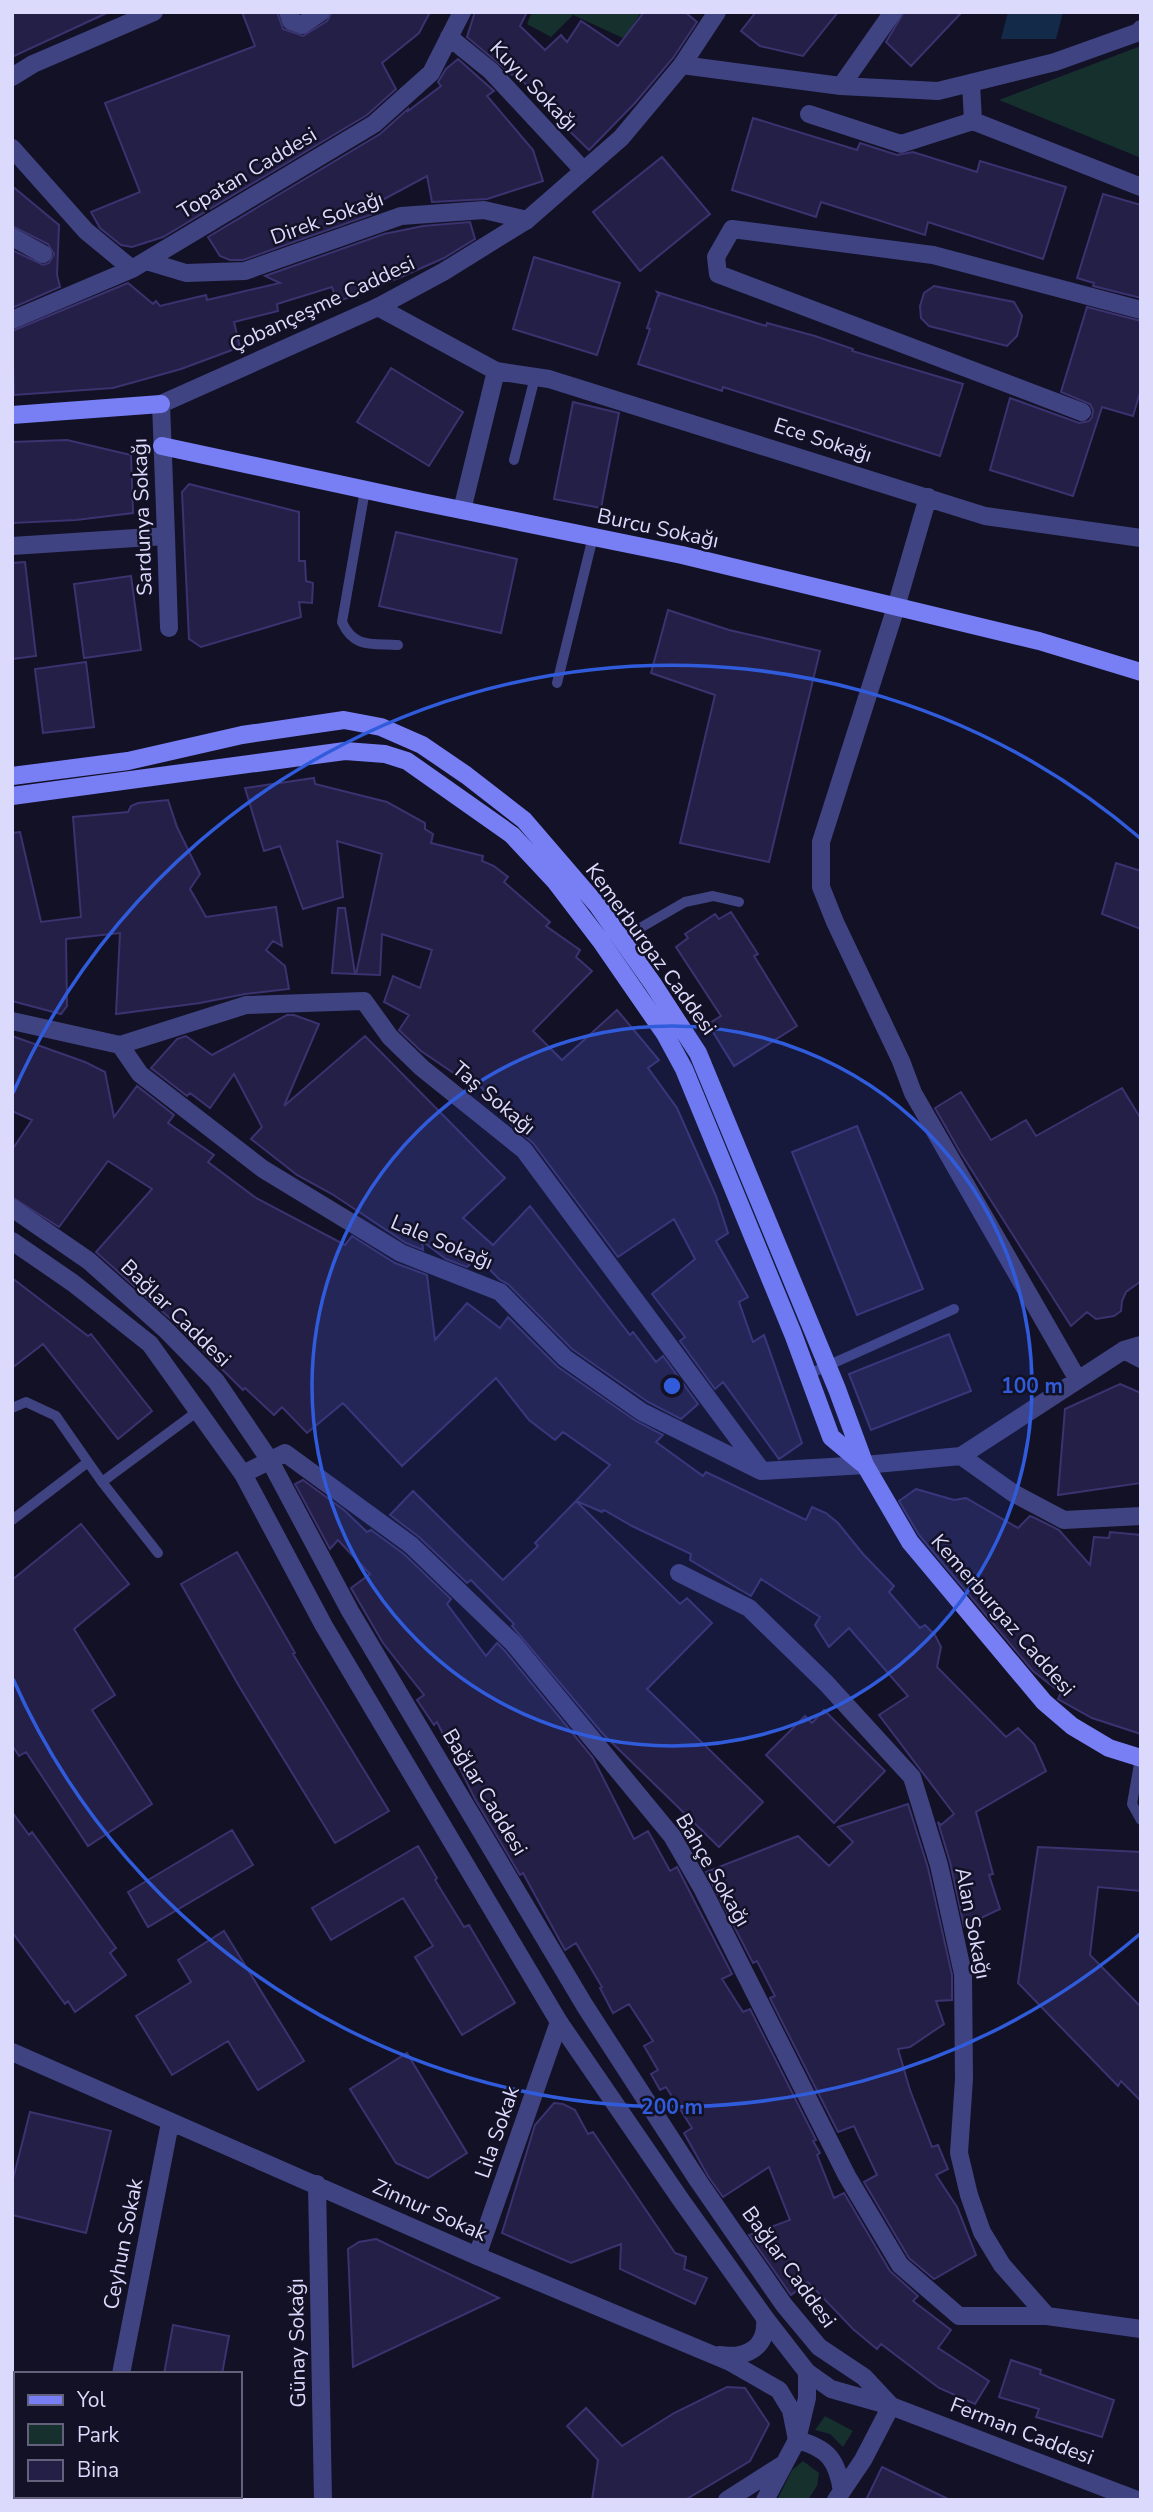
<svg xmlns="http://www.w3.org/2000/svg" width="1153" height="2512" font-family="'Nunito Sans',sans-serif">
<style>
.green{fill:#15302d}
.water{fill:#132b49}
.building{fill:#241f46;stroke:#3a3370;stroke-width:2}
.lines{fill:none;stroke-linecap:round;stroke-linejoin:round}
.service{stroke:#404382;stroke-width:10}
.minor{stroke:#404382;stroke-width:18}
.tertiary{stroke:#404382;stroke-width:18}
.secondary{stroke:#787ff5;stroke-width:18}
.ring{fill:none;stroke:#305cdc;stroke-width:3.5}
.labels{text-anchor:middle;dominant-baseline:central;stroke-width:5;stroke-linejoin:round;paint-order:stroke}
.street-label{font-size:21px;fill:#dbdafc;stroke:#131126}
.centre{fill:#305cdc;stroke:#131126;stroke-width:3.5}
.ring-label{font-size:21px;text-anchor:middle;font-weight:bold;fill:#305cdc;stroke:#131126;stroke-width:5;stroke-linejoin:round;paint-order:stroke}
</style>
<rect width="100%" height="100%" fill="#131126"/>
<path class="green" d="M 532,12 L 641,12 L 625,39 L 573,15 L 551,37 L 527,24 Z
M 1141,45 L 1141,158 L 999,100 L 1138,47 Z
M 825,2416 L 853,2431 L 843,2447 L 830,2434 L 815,2430 Z
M 803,2461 L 819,2473 L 817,2486 L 808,2500 L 777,2500 L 792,2470 Z"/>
<path class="water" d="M 1008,12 L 1063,12 L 1056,39 L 1001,39 Z"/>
<path class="building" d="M 12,12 L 109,12 L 12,57 Z
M 242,12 L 277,12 L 283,29 L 303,36 L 327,21 L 332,12 L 430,12 L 419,33 L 382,63 L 396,89 L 367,115 L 163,237 L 132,247 L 121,245 L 100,228 L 91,212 L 140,192 L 105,103 L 255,46 Z
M 475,12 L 527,12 L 520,26 L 545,50 L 561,35 L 567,42 L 581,21 L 618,46 L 644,12 L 685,12 L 697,22 L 673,58 L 635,103 L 589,150 L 557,119 L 558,118 L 515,73 L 512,75 L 467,37 Z
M 756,12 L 838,12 L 803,56 L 760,46 L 741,31 Z
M 904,12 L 962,12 L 911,66 L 886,42 Z
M 458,59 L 494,91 L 487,96 L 533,150 L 543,181 L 487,199 L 432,202 L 427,176 L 373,205 L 376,213 L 243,260 L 230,260 L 220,256 L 208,237 L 380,134 L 408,109 L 408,111 L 441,86 L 438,82 L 446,69 Z
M 753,118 L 857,150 L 860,143 L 897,155 L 913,152 L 977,172 L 980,161 L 1066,187 L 1043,259 L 928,222 L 925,235 L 821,202 L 816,217 L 732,190 Z
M 662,157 L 710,214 L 640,271 L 593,212 Z
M 12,186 L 59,225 L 57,275 L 60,287 L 12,308 L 12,250 L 43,265 L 49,263 L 54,254 L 48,244 L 12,226 Z
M 1103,194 L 1141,205 L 1141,298 L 1093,286 L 1094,283 L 1077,278 Z
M 470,222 L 475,239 L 444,258 L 401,277 L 337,302 L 332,287 L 277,304 L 278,311 L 234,322 L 240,347 L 181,369 L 113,388 L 14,395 L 12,331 L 128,283 L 153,304 L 156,301 L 160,306 L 206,295 L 207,300 L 280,283 L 265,276 L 384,234 L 423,226 Z
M 534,257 L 620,283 L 597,355 L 513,329 Z
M 934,286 L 1014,302 L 1022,316 L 1017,336 L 1007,346 L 929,326 L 921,318 L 920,306 L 924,293 Z
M 657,292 L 766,326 L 767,323 L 815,336 L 853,349 L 852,351 L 963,384 L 940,456 L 723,387 L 722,391 L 638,364 L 650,329 L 647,328 L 658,295 L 660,296 Z
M 1087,307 L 1141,321 L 1141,389 L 1133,416 L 1102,407 L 1073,496 L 990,470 L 1010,398 L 1079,423 L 1089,421 L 1092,417 L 1093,410 L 1090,404 L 1061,392 Z
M 391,368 L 463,412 L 429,466 L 357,422 Z
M 573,402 L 619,413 L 601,508 L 554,499 Z
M 67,440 L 131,455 L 133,513 L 76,520 L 12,523 L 12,442 Z
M 189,484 L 299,512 L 299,561 L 305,561 L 306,581 L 313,583 L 312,603 L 299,602 L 301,617 L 201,647 L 189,639 L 182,492 Z
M 396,532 L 517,559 L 501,633 L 379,606 Z
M 25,562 L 36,656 L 12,659 L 12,563 Z
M 131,576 L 141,650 L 84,658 L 74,584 Z
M 668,610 L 729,630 L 820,651 L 769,862 L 680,843 L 715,695 L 651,673 Z
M 86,662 L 94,727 L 43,733 L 35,669 Z
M 314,778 L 315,784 L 387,802 L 425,823 L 425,829 L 433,834 L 431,843 L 483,856 L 482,861 L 494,866 L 508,877 L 504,882 L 550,922 L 546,926 L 580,950 L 576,957 L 592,971 L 533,1031 L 562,1060 L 617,1010 L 659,1060 L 648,1068 L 677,1108 L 716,1196 L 728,1233 L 716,1241 L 748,1297 L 739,1302 L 753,1342 L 764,1335 L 802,1443 L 779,1459 L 723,1382 L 715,1389 L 680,1341 L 685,1337 L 652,1294 L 695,1259 L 674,1219 L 618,1257 L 533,1143 L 513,1126 L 469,1072 L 461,1078 L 421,1051 L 399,1030 L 409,1015 L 384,1002 L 393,976 L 420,988 L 432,950 L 382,934 L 380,975 L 356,974 L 382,854 L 337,841 L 343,897 L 303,909 L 280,846 L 264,851 L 245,788 Z
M 168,800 L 177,827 L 200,874 L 190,889 L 206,917 L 276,907 L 282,946 L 273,941 L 266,950 L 285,966 L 289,989 L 245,994 L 200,1003 L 116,1014 L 120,933 L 66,939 L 67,1006 L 61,1014 L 12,1001 L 12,833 L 20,832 L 41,922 L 81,917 L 73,817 L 128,812 L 131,806 L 138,803 Z
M 1116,863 L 1141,871 L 1141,929 L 1102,914 Z
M 338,908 L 345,908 L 355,974 L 332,973 Z
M 731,912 L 758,954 L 754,956 L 797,1026 L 734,1066 L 708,1024 L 721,1016 L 676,947 L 688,938 L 685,934 L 715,914 L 719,919 Z
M 287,1015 L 294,1015 L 319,1024 L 284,1106 L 365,1036 L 505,1178 L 463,1218 L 493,1245 L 530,1206 L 630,1335 L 633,1332 L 656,1362 L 663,1356 L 698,1404 L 681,1419 L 648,1402 L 572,1349 L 508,1284 L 500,1280 L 477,1257 L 467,1267 L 446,1259 L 422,1241 L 423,1250 L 406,1243 L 332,1194 L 297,1175 L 251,1139 L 262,1127 L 234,1074 L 210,1108 L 190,1093 L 187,1096 L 151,1068 L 177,1039 L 186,1036 L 212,1055 Z
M 12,1036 L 85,1062 L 105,1072 L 114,1117 L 137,1086 L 174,1115 L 168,1123 L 214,1155 L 208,1162 L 256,1198 L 345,1245 L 352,1236 L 395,1263 L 427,1275 L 435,1340 L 467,1303 L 500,1328 L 508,1317 L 558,1367 L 636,1421 L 663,1435 L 656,1442 L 703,1476 L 706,1472 L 806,1520 L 812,1507 L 826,1513 L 838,1523 L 863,1554 L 894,1586 L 889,1592 L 920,1628 L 925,1625 L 935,1635 L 941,1647 L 937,1667 L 1006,1737 L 1018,1728 L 1034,1744 L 1046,1771 L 976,1812 L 993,1874 L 989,1875 L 1000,1909 L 964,1926 L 950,1862 L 938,1822 L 941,1825 L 954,1814 L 879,1715 L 908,1696 L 849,1628 L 829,1647 L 815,1625 L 820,1617 L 761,1579 L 751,1596 L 690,1560 L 691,1554 L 632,1526 L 604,1510 L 602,1512 L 576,1501 L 610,1465 L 563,1432 L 555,1440 L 529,1420 L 496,1378 L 402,1466 L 343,1403 L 307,1433 L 282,1407 L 274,1415 L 245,1388 L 243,1390 L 173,1321 L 96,1252 L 152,1189 L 108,1161 L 59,1227 L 12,1197 L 12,1150 L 32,1120 L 12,1111 Z
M 1122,1088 L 1141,1119 L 1141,1281 L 1126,1292 L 1122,1301 L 1121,1311 L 1114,1316 L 1096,1319 L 1087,1312 L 1071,1326 L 960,1152 L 935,1108 L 961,1092 L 991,1140 L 1026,1120 L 1036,1136 Z
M 857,1126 L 923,1289 L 857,1315 L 792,1152 Z
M 12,1278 L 88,1336 L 91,1334 L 152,1411 L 118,1439 L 43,1344 L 12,1368 Z
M 949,1334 L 971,1391 L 871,1430 L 849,1374 Z
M 1120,1384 L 1141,1393 L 1141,1483 L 1058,1495 L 1065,1409 Z
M 303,1480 L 344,1510 L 367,1532 L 371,1530 L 404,1554 L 451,1599 L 447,1604 L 486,1656 L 497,1643 L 505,1651 L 593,1758 L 634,1839 L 648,1831 L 670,1871 L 677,1867 L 732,1974 L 722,1979 L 743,2012 L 750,2009 L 816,2140 L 813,2141 L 820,2153 L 817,2155 L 834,2198 L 844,2193 L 890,2271 L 918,2296 L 913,2301 L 951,2330 L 938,2348 L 989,2381 L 975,2404 L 939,2388 L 881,2344 L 877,2349 L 853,2329 L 808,2282 L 791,2295 L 749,2235 L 790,2220 L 769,2167 L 723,2197 L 708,2176 L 684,2133 L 692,2128 L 666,2087 L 660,2090 L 651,2074 L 658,2070 L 644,2046 L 653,2041 L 629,2004 L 613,2013 L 600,1988 L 602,1987 L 576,1943 L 565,1950 L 523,1873 L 520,1875 L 475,1799 L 437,1722 L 434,1725 L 417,1700 L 424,1695 L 383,1643 L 351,1588 L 370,1574 L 338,1540 L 330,1549 L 295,1484 Z
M 916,1489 L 954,1500 L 966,1498 L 1018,1528 L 1030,1516 L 1035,1518 L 1059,1530 L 1090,1565 L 1094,1537 L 1109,1538 L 1110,1532 L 1141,1535 L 1141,1734 L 1092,1718 L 1058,1699 L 1061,1693 L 1033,1671 L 919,1535 L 899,1501 Z
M 413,1491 L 503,1580 L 538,1546 L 535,1543 L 576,1501 L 680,1604 L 687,1598 L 712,1623 L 647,1689 L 763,1802 L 719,1847 L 603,1734 L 512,1626 L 514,1624 L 471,1580 L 467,1583 L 419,1537 L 390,1515 Z
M 81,1524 L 129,1584 L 74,1629 L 115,1695 L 92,1710 L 152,1804 L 88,1846 L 26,1752 L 19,1756 L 12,1745 L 12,1580 Z
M 237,1552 L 295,1653 L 293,1654 L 389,1811 L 335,1843 L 239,1686 L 181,1584 Z
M 824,1710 L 885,1771 L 834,1823 L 766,1755 L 805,1716 L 812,1723 Z
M 908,1804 L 928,1868 L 952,1975 L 952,2000 L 936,2001 L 944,2024 L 910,2047 L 898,2049 L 910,2090 L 932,2147 L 938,2145 L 948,2169 L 936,2175 L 957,2207 L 976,2255 L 934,2279 L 909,2258 L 864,2182 L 877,2175 L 854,2126 L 838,2132 L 770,1998 L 775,1996 L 757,1961 L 753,1963 L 706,1872 L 798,1836 L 829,1866 L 853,1842 L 838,1827 Z
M 12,1812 L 29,1835 L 32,1832 L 116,1948 L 110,1953 L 126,1975 L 75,2012 L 68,2001 L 65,2004 L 12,1932 Z
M 232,1830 L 253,1865 L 148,1927 L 128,1892 Z
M 418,1846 L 437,1878 L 435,1880 L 464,1927 L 469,1925 L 515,2003 L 462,2035 L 415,1957 L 433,1946 L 403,1898 L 331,1940 L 312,1908 Z
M 1038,1847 L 1141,1852 L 1141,1891 L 1098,1887 L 1090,1955 L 1141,2007 L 1141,2101 L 1121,2081 L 1118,2086 L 1018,1983 Z
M 224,1931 L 304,2061 L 258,2090 L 228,2041 L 172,2075 L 136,2016 L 191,1982 L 178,1960 Z
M 407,2053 L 467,2153 L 428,2178 L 396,2163 L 350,2089 Z
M 554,2103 L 563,2104 L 575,2110 L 588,2134 L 593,2132 L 675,2253 L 686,2257 L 684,2269 L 707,2278 L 695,2304 L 620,2269 L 621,2244 L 571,2263 L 502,2233 L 535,2125 Z
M 30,2112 L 111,2131 L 86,2233 L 12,2215 L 12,2183 Z
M 376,2239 L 499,2298 L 353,2367 L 348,2249 L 359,2242 Z
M 173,2325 L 229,2336 L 222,2374 L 164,2374 Z
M 1011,2360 L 1041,2370 L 1040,2374 L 1114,2400 L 1102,2437 L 1036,2417 L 1039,2409 L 999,2397 Z
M 727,2387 L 745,2388 L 769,2424 L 750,2461 L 685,2500 L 592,2500 L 598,2460 L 567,2426 L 586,2408 L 622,2446 L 674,2413 Z
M 882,2467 L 950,2500 L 866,2500 Z"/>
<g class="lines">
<path class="service" d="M 514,460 L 535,377
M 365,490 L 342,622 C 354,649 373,643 398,645
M 557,683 L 593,537
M 621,939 L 685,902 L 713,896 L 739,902
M 807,1375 L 954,1309
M 12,1408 L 26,1402 L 56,1416 L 88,1462
M 12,1520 L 88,1462 L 102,1482
M 158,1553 L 102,1482 L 198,1411
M 1140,1758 L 1132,1804 L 1141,1820"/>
<path class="minor" d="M 288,12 L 291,21 L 302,25 L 321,12
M 449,37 L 491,71 L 583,170
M 682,65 L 841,86 L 938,91 L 1055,62 L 1139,32 L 1141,29
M 12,77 L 33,64 L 154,12
M 841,86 L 893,12
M 809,114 L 901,144 L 973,121 L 971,83
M 973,121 L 1141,187
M 12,148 L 86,231 L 132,269
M 12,237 L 43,254
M 146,261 L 186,273 L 245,271 L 401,216 L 484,210 L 527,220
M 378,307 L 496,371 L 462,510
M 12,320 L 132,269 L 374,124 L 431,73 L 462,12
M 496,371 L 549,379 L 985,516 L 1141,538
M 1082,412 L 718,274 L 716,257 L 732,229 L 933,255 L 1141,310
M 928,497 L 896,607 L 821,842 L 821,887 L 835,922 L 901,1061 L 913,1093 L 1078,1380
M 166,536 L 169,628
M 12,1021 L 120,1045 L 140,1074 L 263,1169 L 401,1253 L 500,1292 L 565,1358 L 642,1412 L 761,1471 L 865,1465 L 961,1456
M 120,1045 L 246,1005 L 364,1001 L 390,1037 L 422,1068 L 524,1150 L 759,1467
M 1141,1345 L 1124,1350 L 1141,1359
M 1124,1350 L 961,1456 L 1013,1493 L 1064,1520 L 1141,1516
M 243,1474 L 285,1453 L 411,1545 L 513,1643 L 672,1836 L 702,1888 L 847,2176 L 900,2265 L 959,2316 L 1047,2316
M 679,1573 L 749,1608 L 826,1683 L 912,1777 L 939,1865 L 963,1974 L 964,2079 L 959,2153 L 969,2195 L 982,2232 L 1002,2265 L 1047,2316 L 1141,2329
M 12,2052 L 477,2256 L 730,2362 L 779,2390 L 791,2410 L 797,2440
M 317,2184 L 323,2500
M 477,2256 L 559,2022
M 719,2355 C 746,2359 768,2348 765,2318
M 121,2374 L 170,2123
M 96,2500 L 97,2496"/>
<path class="tertiary" d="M 12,546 L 166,536 L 161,404 L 378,307 L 443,272 L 527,220 L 621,138 L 682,65 L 717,12
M 12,1208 L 89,1261 L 165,1329 L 216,1381 L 269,1459 L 350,1611 L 585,2006 L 699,2182 L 784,2305 L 819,2347 L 864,2377 L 891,2406
M 12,1241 L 73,1283 L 150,1344 L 243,1474 L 324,1626 L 559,2022 L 681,2200 L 765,2318 L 807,2372 L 831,2389 L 891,2406 L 1137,2500
M 797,2440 L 807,2398 L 807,2372
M 842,2491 L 863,2460 L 891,2406
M 727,2500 L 782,2465
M 765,2500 L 797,2440 C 828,2448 837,2460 842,2491 L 836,2500"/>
<path class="secondary" d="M 12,415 L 161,404
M 162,446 L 422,502 L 682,555 L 1039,641 L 1141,672
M 12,776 L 128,761 L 242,735 L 344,720 L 381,727 L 422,745 L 466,775 L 524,820 L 598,906 L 653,984 L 698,1053 L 837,1389 L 865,1465 L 910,1542 L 1044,1702 L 1072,1726 L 1109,1748 L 1141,1758
M 12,796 L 345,751 L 385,754 L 407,761 L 512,835 L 555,881 L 600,940 L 665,1034 L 684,1069 L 793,1334 L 831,1437 L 862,1463"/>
</g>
<circle cx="672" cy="1386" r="360" fill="#305cdc" fill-opacity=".12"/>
<g class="ring">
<circle cx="672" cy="1386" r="360"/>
<path d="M1140 1934A721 721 0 0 1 13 1679M13 1093A721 721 0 0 1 1140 838"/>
</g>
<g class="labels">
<g class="street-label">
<text transform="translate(534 86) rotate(46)">Kuyu Sokağı</text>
<text transform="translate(247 173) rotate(-31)">Topatan Caddesi</text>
<text transform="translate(327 218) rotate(-20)">Direk Sokağı</text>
<text transform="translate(322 304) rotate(-25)">Çobançeşme Caddesi</text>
<text transform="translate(823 440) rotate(18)">Ece Sokağı</text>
<text transform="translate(142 517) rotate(-92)">Sardunya Sokağı</text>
<text transform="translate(658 528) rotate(12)">Burcu Sokağı</text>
<text transform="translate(651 949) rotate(54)">Kemerburgaz Caddesi</text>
<text transform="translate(494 1098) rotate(40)">Taş Sokağı</text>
<text transform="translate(442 1242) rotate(23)">Lale Sokağı</text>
<text transform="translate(176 1313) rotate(44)">Bağlar Caddesi</text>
<text transform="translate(1003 1615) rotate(49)">Kemerburgaz Caddesi</text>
<text transform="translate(485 1792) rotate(59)">Bağlar Caddesi</text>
<text transform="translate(713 1870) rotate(60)">Bahçe Sokağı</text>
<text transform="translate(973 1923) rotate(79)">Alan Sokağı</text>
<text transform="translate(497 2132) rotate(-71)">Lila Sokak</text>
<text transform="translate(430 2210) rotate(24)">Zinnur Sokak</text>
<text transform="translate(123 2244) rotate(-79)">Ceyhun Sokak</text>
<text transform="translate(789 2267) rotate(54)">Bağlar Caddesi</text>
<text transform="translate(297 2343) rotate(-91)">Günay Sokağı</text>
<text transform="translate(1022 2431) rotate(21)">Ferman Caddesi</text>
</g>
</g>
<circle cx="672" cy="1386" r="10" class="centre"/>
<g class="ring-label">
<text x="1032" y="1393">100 m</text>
<text x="672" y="2114">200 m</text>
</g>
<rect width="1153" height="2512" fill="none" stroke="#dbdafc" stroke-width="28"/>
<rect x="14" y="2372" width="228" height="126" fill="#131126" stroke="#63617c" stroke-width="2"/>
<rect x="28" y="2395" width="35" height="10" fill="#787ff5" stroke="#63617c" stroke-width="2"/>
<text x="77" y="2407" font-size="21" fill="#dbdafc">Yol</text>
<rect x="28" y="2424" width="35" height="21" fill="#15302d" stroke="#63617c" stroke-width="2"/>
<text x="77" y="2442" font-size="21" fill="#dbdafc">Park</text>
<rect x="28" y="2460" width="35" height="21" fill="#241f46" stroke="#63617c" stroke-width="2"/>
<text x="77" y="2477" font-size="21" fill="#dbdafc">Bina</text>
</svg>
